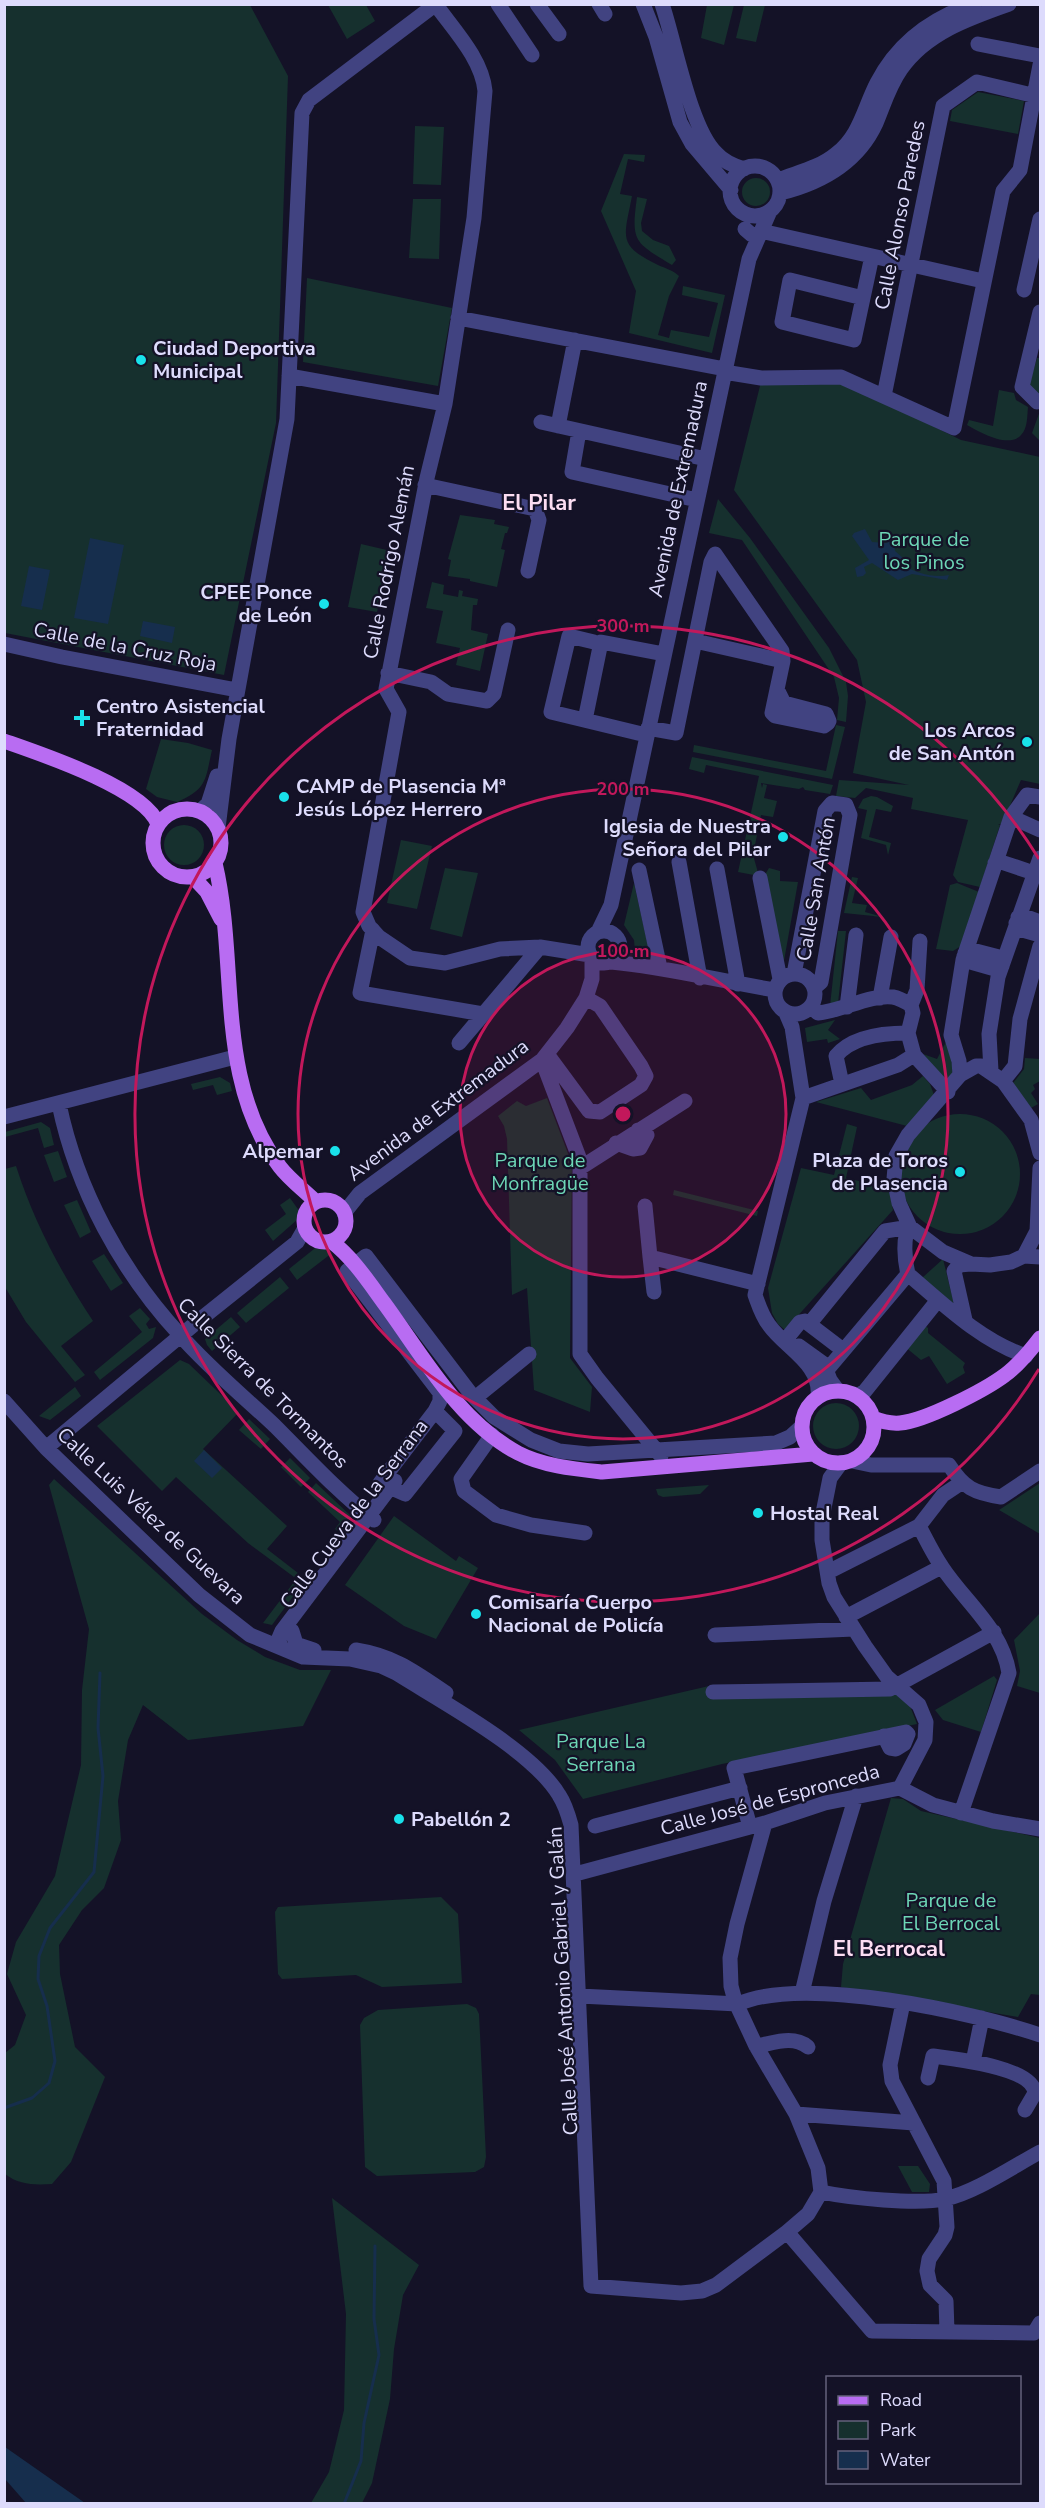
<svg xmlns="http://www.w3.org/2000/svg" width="1045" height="2508" font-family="'Nunito Sans',sans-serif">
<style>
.green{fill:#16302e}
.water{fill:#162e4d}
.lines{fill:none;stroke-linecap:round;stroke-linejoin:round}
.stream{stroke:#162e4d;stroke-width:3}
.minor{stroke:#414381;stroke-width:15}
.major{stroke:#b86cf2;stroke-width:15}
.ring{fill:none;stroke:#c2185b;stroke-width:3}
.poi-dot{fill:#19e1ea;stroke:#141227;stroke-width:2}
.labels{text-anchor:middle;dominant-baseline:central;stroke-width:4.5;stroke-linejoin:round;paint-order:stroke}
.street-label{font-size:20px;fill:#dddbfc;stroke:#141227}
.poi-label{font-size:20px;font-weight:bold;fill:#dddbfc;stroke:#141227;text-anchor:start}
.park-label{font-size:20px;fill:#6dd6b6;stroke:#141227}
.quarter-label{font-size:22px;font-weight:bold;fill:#fcddf2;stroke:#141227}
.centre{fill:#c2185b;stroke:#141227;stroke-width:3}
.ring-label{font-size:18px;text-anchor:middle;font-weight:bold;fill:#c2185b;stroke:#141227;stroke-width:4.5;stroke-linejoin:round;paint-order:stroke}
</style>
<rect width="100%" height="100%" fill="#141227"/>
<path class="green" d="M 4,5 L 250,5 L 288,76 L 276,423 L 224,675 L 5,633 Z
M 328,5 L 366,5 L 375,21 L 347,39 Z
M 707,5 L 734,5 L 724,45 L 701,38 Z
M 744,5 L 765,5 L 756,42 L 736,38 Z
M 978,92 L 1024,101 L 1018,134 L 950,121 L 952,110 Z
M 415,126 L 444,127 L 441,185 L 413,184 Z
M 624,154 L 645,155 L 644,162 L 628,159 L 620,194 L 632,196 C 624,238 617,245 658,265 C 665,268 674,271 679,276 L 669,296 L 658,335 L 669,338 L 671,330 L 709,337 L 718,303 L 682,295 L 683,286 L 725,295 L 712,353 L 629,333 L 636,291 L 601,211 Z
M742 192a14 14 0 1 1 28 0a14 14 0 1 1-28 0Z
M 637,197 L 647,199 L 641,223 L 642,231 L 653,240 L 669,246 L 676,260 L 672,265 C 634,242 631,242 637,197 Z
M 413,199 L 441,199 L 439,259 L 409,258 Z
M 307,278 L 452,308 L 438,386 L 303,362 Z
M 1037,358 L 1040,358 L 1040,441 L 1032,433 L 1040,411 L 1040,400 L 1017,379 L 1030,382 Z
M 841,381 L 961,440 L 1040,457 L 1040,784 L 1021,780 L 1002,824 L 998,824 L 1000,825 L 980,887 L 958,882 L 953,875 L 968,820 L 911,809 L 913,798 L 866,788 L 855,798 L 836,796 L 839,780 L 909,785 L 853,773 L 866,702 L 857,660 L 734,490 L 761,382 Z
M 999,390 L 1014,393 L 1016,400 L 1028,407 C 1027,416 1028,428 1021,435 C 1009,449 979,432 967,425 L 969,420 L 993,426 Z
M 718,499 L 750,538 L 829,648 L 846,682 L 848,696 L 846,722 L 837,720 L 839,698 L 834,677 L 742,540 L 709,533 Z
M 460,515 L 495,520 L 494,524 L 509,527 L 507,533 L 505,533 L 501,549 L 505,550 L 497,587 L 470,581 L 470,579 L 448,576 L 451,560 L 448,559 Z
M 361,544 L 391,551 L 377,612 L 348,607 Z
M 432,582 L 444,585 L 443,594 L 458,597 L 459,590 L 463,591 L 462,596 L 478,599 L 477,605 L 473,605 L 471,630 L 488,634 L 480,671 L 456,665 L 460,648 L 436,643 L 443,611 L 426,608 Z
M 836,725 L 845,727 L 832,779 L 693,752 L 694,745 L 826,771 Z
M 161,739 L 188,743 L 212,750 C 205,781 207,789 177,802 L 157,797 L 146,789 Z
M 692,757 L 833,785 L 830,794 L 805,790 L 803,787 L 799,789 L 761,783 L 762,788 L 763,784 L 767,785 L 764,798 L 777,801 L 773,817 L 761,815 L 753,855 L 759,876 L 738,872 L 759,776 L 706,765 L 704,773 L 689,769 Z
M 871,796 L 877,797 L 893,806 L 891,812 L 876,809 L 869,837 L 891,843 L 888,855 L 886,845 L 861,838 L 867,810 L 858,808 L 863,799 Z
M164 845a20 20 0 1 1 40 0a20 20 0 1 1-40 0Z
M 401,840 L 432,846 L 417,909 L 387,903 Z
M 445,868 L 478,873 L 462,937 L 430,929 Z
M 769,868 L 780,871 L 780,881 L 798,882 L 782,972 L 763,878 Z
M 852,877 L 858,878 L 852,903 L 867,905 L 865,912 L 883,917 L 844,913 Z
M 634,883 L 650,955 L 635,951 L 634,940 L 624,925 Z
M 957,883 L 979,892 L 961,946 L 953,951 L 936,949 L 950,885 Z
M 838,931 L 846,931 L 838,1003 L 830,1006 Z
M 835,1020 L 828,1030 L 840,1039 L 828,1043 L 827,1039 L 807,1042 L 805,1028 Z
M 946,1042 L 951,1054 L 953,1075 L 945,1081 L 923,1054 L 937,1059 Z
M 1025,1058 L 1040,1059 L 1040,1081 L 1033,1085 L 1035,1089 L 1031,1093 L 1038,1104 L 1031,1108 L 1013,1083 L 1024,1069 Z
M 923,1076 L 930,1084 L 934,1095 L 907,1126 L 816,1102 L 861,1088 L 871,1100 L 912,1085 Z
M 220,1077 L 230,1083 L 232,1091 L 217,1095 L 213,1085 L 193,1090 L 191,1084 Z
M 547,1098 L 572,1164 L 570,1358 L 592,1387 L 590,1412 L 534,1390 L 527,1288 L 512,1295 L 507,1139 L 504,1126 L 498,1116 L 517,1101 L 526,1106 Z
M900 1174a60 60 0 1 1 120 0a60 60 0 1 1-120 0Z
M 41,1122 L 50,1128 L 54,1145 L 44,1148 L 38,1128 L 5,1137 L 5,1132 Z
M 847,1124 L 857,1127 L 846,1178 L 889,1188 L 893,1210 L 785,1330 L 778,1324 L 772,1313 L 768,1288 L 799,1175 L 801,1168 L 834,1175 Z
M 58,1151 L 67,1177 L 54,1182 L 44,1155 Z
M 16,1166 C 34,1222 60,1271 93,1321 L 61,1346 L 85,1375 L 75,1382 L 26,1322 L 5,1287 L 5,1169 Z
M 674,1190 L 758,1211 L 757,1216 L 673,1195 Z
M 290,1198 L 300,1212 L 298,1219 L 273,1241 L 265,1230 L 286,1214 L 280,1205 Z
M 77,1200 L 91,1232 L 80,1238 L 64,1205 Z
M 319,1245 L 332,1253 L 297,1280 L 289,1269 Z
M 104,1254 L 123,1283 L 111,1291 L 92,1261 Z
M 943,1259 L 954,1304 L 922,1278 Z
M 280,1277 L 289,1288 L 246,1323 L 237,1313 Z
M 140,1308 L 150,1319 L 146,1324 L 149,1329 L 156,1327 L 153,1338 L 100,1380 L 94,1372 L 142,1332 L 129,1316 Z
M 231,1317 L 240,1327 L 212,1351 L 207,1345 L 205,1339 Z
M 923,1324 L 928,1328 L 928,1333 L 965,1363 L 963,1367 L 965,1373 L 947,1384 L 929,1356 L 921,1360 L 904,1346 Z
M 180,1360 L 189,1364 L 239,1412 L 203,1449 L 287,1526 L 267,1549 L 298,1573 L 294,1577 L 248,1543 L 176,1477 L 162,1491 L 97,1426 Z
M 75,1387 L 81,1396 L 50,1420 L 39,1416 Z
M813 1426a23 23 0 1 1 46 0a23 23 0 1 1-46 0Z
M 249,1419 L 270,1439 L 261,1449 L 239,1430 Z
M 290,1458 L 310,1478 L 301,1487 L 281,1467 Z
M 54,1479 L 202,1614 L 237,1640 L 265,1657 L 300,1670 L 331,1670 L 303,1726 L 188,1740 L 143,1705 L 128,1740 L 118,1801 L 121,1840 L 104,1888 L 82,1910 L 59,1945 L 60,1974 L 75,2047 L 105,2077 L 71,2162 L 52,2184 C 34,2185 19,2185 5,2174 L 5,2053 L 15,2045 L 26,2015 L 7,1974 L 16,1942 L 55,1876 L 65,1833 L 81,1765 L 82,1690 L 89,1629 L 49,1485 Z
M 316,1483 L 352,1517 L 340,1533 L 335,1529 L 340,1522 L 308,1492 Z
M 1040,1483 L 1040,1534 L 999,1510 Z
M 709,1485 L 700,1494 L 663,1497 L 658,1495 L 656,1489 Z
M 394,1516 L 456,1561 L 459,1556 L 478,1568 L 436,1639 L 404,1626 L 345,1585 Z
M 297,1578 L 303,1583 L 272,1625 L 263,1623 Z
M 1040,1613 L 1040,1693 L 1017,1686 L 1020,1671 L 1014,1640 Z
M 994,1676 L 997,1680 L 981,1732 L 943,1720 L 935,1710 Z
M 709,1686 L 893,1691 L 910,1706 L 917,1724 L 722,1764 L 583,1799 L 555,1760 L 519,1730 Z
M 891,1798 L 903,1799 L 921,1811 L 1040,1838 L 1040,1995 L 1031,1994 L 1018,2017 L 841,1987 L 843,1964 Z
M 441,1897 L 458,1914 L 462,1983 L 382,1987 L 356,1975 L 282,1979 L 278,1974 L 275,1912 L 278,1907 Z
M 467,2004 L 476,2008 L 479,2014 L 486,2157 L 484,2167 L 475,2172 L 377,2176 L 365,2167 L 360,2025 L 364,2018 L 378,2010 Z
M 898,2166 L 918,2166 L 930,2184 L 929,2192 L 912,2192 Z
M 332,2198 L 419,2265 L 403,2295 L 394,2349 L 390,2399 L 372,2483 L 362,2503 L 311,2503 L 329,2472 L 344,2410 L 346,2314 Z"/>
<path class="water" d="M 865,529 L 872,542 L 886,543 L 894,539 L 895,551 L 903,558 L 904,565 C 917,574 934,578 949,575 L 947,580 L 912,574 L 898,580 L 872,563 L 864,567 L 866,573 L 863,576 L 857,577 L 855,568 L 869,560 L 852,536 L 854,533 Z
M 90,538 L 124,545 L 108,624 L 74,618 Z
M 29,566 L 50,570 L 42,610 L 21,606 Z
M 143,621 L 175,627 L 172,643 L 140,636 Z
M 204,1450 L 222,1468 L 212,1478 L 194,1461 Z
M 5,2447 L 85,2503 L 26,2503 L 5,2479 Z"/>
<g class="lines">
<path class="stream" d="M 4,2108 L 32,2098 L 49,2083 L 55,2061 L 47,2006 L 38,1979 L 39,1956 L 50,1928 L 94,1872 L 103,1776 L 98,1728 L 100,1673
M 344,2504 L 361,2461 L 364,2423 L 379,2355 L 374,2319 L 375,2246"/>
<path class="minor" d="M 498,4 L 532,55
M 537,4 L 559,34
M 599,4 L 605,14
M 643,4 L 656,37 L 680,122 L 692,144 L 731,190
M 662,4 C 675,42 690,128 716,153 C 723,161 734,166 744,169
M 436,5 C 454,30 482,59 485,91 L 474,218 L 445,404 L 427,478 L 386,689 L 399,712 L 363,912 L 369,926 L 379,937 L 410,958 L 445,963 L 500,949 L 540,947 L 590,955
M 978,44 L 1040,56
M730 191a25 25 0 1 1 50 0a25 25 0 1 1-50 0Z
M 778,180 C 798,172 819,168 836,154 C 860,136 864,108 877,83 C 897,44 932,18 974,4
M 780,193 C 821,183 858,162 876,123 C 884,104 889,86 901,69 C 926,33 969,18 1009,4
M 745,229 L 752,235 L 757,235 L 761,231 L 983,281
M 1024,290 L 1040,219
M 863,298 L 790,280 L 782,322 L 854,340 L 872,256
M 458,318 L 725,369
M 724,372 L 761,378 L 841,377 L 954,428 L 1003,191 L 1020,170 L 1040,65
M 289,376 L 445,404
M 884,396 L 943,106 L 977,82 L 1040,97
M 1037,402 L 1022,387 L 1040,312
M 541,422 L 706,459
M 558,426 L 575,340
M 579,431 L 572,472 L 697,500
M 425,485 L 535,509 L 539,520 L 528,571
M 695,641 L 783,661 L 772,713 L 775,716 L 824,726 L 828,723 L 829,721 L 826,714 L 784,703 L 777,689
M 594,642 L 569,636 L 551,712 L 646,735
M 4,644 L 62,657 L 237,690
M 388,673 L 431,682 L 448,694 L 487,701 L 494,694 L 508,630
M 585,720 L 601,642 L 664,654
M 648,728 L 676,733 L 711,562 L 715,554 L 782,651 L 783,661
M 200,811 L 208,804 L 217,776
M 1011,817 L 1040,830
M 218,828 L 229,739 L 287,419 L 302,113 L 309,100 L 436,4
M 679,862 L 700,978
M 995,863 L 1001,862 L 1034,873
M 717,869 L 738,984
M 639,870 L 660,968
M 760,878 L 780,979
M 1018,917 L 1024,916 L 1040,922
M 1016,923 L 1019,929 L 1040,935
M 373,930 L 360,993 L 483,1014
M588 947a16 16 0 1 1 32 0a16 16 0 1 1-32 0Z
M 598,932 L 611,905 L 749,259 L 770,211
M 965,953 L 972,950 L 999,957 L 1003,963
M 964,956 L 967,961 L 995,969 L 1002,966
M 611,962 C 666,967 720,981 775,990
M775 994a20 20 0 1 1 40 0a20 20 0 1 1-40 0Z
M 794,974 L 825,811 L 832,803 L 846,805 L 850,815 L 821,982 L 814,988
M 880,998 L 891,937
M 911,1005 L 917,990 L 920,941
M 847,1007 L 856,935
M 786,1013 L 792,1027 L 803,1098 L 755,1295 C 759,1306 762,1316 769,1325 C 785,1348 822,1364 818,1397
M 459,1043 L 540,947
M 547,1054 L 589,1111 L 600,1112 L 641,1085 L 646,1076 L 641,1066 L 600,1006 L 586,998
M 914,1055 L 948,1092
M 542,1060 L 580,1160 L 580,1354 L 597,1378 L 661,1456
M 991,1071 L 989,1034 L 998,977 L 1040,858
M 960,1075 L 959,1061 L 951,1035 L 963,960 L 1011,817 L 1027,795 L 1040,797
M 1003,1081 L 1015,1066 L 1020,1019 L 1040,946
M 842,1084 L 836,1056 C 852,1036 884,1033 908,1033
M 803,1098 L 898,1065 L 914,1055 L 908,1033 L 913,1013 L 911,1005 C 906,1002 899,998 893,997 C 871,994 841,1011 818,1013 L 811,1007
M 59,1104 C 77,1190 121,1271 180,1335 C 209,1368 243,1396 275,1426 C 307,1458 338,1492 374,1520
M 4,1117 L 235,1057
M 616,1143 L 633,1149 L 640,1148 L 647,1135 L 645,1131 L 638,1130
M 1040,1153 L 1031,1120 L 1003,1081 L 981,1066 L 976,1066 L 960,1075 L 908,1135 L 896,1156 L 894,1179 L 899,1203 L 910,1227 L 943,1252 L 971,1264 L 990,1265 L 1011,1262 L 1024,1256 L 1037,1231 L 1040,1168
M 580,1168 L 685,1101
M 645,1206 L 650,1257 L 758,1284
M 344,1213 L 360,1193 L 542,1060 L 567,1028 L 586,998 L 592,979 L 592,957
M 1024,1256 L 1040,1257
M 650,1257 L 654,1292
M 908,1274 C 943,1304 981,1341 1026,1356
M 908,1274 C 905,1262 902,1236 910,1227
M 965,1320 L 954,1271 L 959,1265 L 971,1264
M 810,1323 L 885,1231 L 910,1227
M 787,1338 L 800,1322 L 805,1321 L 843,1350
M 799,1346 L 824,1364 L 830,1380 L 838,1391
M 827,1370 L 908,1274
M 857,1396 L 865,1391 L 938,1300
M 475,1398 L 529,1354
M 4,1401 L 46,1448 L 199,1595 L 250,1635 L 303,1657 L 350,1659 L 381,1666 L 396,1673 C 442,1702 532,1750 559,1795 C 565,1804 568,1814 571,1825 L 591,2286 L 681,2293 L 702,2291 L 716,2285 L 787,2232 L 808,2214 L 821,2192 L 818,2168 L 796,2114 L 756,2046 L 735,2001 L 731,1986 L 730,1958 L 737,1924 L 765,1823
M 435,1411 L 380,1483 L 405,1494 L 455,1431 L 435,1411 L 440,1401 L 440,1393 L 347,1271 L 366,1256 L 471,1394 L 494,1417 L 531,1440 L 559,1451 L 588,1454 L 776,1443 L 790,1437 L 801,1427
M 492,1435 L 461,1479 L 464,1491 L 496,1515 L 531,1525 L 585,1533
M 46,1448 L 197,1322 L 297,1242 L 305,1228
M 852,1461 L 871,1465 L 949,1465 C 964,1488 974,1493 1001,1497 L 1040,1471
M 841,1463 L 830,1478 L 822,1518 L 822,1540 L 829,1583 L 834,1597 L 865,1646 L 887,1677 L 919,1705 L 926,1722 L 925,1740 L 900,1788
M 828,1572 L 919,1526
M 846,1617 L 941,1567
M 292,1631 L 296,1644 L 314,1650
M 715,1635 L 854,1629
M 280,1646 L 279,1638 L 282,1631 L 395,1481
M 356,1650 C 394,1656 415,1672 446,1693
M 713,1692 L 890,1689 L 994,1632
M 961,1813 L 1009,1673 C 1002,1629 965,1602 942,1567 C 933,1554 926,1539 919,1526 L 943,1495 L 961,1483
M 595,1826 L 740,1788
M 750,1827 L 734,1768 L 906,1732 L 908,1734 L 904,1744 L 896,1749 L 890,1748 L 884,1736
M 579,1873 L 765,1823 L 825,1803 L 900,1788 L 933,1805 L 993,1821 L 1040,1829
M 802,1993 L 824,1901 L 856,1796
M 580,1996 L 738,2004 C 804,1975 972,2012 1040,2035
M 903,2003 L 890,2065 L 892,2081 L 944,2181 L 947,2227 L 945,2235 L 929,2259 L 927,2271 L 930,2285 L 946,2301 L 947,2332
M 756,2046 C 774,2043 793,2035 808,2047
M 973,2062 L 982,2018
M 928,2078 L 933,2056 C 955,2059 1032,2067 1035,2093 L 1025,2110
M 796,2114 L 914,2123
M 821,2192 C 850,2198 917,2205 945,2199 C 976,2192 1012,2167 1040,2152
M 787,2232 L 872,2331 L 1034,2333 L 1040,2323"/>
<path class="major" d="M 4,741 C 41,754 144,788 158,824
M153 843a34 34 0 1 1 68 0a34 34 0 1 1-68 0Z
M 215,863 C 239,964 214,1079 280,1167 C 290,1180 305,1191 316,1202
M 193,877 L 207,892 L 221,919
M304 1221a21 21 0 1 1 42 0a21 21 0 1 1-42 0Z
M 331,1241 C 353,1258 368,1281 384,1303 C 423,1356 458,1421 518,1453 C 543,1466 574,1469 602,1472 L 813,1454
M802 1427a36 36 0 1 1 72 0a36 36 0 1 1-72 0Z
M 873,1418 C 883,1422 890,1424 900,1423 C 925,1421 985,1390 1005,1375 C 1019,1365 1030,1351 1040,1338"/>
</g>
<circle cx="623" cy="1114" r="163" fill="#c2185b" fill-opacity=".12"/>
<g class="ring">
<circle cx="623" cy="1114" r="163"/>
<circle cx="623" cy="1114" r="325"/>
<path d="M1039 1369A488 488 0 1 1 1039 859"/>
</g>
<g class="poi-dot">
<circle cx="141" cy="360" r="6"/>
<circle cx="324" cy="604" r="6"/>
<path d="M79 709h6v6h6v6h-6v6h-6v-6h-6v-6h6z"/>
<circle cx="1027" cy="742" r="6"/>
<circle cx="284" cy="797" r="6"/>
<circle cx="783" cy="837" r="6"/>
<circle cx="335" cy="1151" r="6"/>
<circle cx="960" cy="1172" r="6"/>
<circle cx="758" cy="1513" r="6"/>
<circle cx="476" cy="1614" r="6"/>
<circle cx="399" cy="1819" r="6"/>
</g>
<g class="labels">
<g class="street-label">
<text transform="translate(900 215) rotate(-79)">Calle Alonso Paredes</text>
<text transform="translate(678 489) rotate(-78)">Avenida de Extremadura</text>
<text transform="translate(389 562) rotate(-79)">Calle Rodrigo Alemán</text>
<text transform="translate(125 647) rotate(11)">Calle de la Cruz Roja</text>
<text transform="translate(816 889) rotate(-80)">Calle San Antón</text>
<text transform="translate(438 1110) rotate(-37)">Avenida de Extremadura</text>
<text transform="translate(263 1383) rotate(45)">Calle Sierra de Tormantos</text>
<text transform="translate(354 1514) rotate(-53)">Calle Cueva de la Serrana</text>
<text transform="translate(151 1516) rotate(43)">Calle Luis Vélez de Guevara</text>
<text transform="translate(770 1800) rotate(-15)">Calle José de Espronceda</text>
<text transform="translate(563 1981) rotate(-93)">Calle José Antonio Gabriel y Galán</text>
</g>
<g class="poi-label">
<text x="153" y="348">Ciudad Deportiva<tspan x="153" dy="23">Municipal</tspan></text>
<text x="312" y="592" text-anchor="end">CPEE Ponce<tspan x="312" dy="23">de León</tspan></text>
<text x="96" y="706">Centro Asistencial<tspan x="96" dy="23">Fraternidad</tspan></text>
<text x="1015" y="730" text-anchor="end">Los Arcos<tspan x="1015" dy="23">de San Antón</tspan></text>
<text x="296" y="786">CAMP de Plasencia Mª<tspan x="296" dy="23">Jesús López Herrero</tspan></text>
<text x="771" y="826" text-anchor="end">Iglesia de Nuestra<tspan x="771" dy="23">Señora del Pilar</tspan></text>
<text x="323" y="1151" text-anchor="end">Alpemar</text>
<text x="948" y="1160" text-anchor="end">Plaza de Toros<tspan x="948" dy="23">de Plasencia</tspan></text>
<text x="770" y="1513">Hostal Real</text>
<text x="488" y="1602">Comisaría Cuerpo<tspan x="488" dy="23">Nacional de Policía</tspan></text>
<text x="411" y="1819">Pabellón 2</text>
</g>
<g class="park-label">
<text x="924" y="539">Parque de<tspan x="924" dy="23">los Pinos</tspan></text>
<text x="540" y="1160">Parque de<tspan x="540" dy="23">Monfragüe</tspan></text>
<text x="601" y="1741">Parque La<tspan x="601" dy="23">Serrana</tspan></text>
<text x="951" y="1900">Parque de<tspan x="951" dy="23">El Berrocal</tspan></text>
</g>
<g class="quarter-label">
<text x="539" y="503">El Pilar</text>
<text x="889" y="1949">El Berrocal</text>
</g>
</g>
<circle cx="623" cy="1114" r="9" class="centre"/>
<g class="ring-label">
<text x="623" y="632">300 m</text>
<text x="623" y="795">200 m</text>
<text x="623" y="957">100 m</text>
</g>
<rect width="1045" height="2508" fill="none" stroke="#dddbfc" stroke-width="12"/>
<rect x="826" y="2376" width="195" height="108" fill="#141227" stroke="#64627c" stroke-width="1.5"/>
<rect x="838" y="2396" width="30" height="9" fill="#b86cf2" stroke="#64627c" stroke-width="1.5"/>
<text x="880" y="2406" font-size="18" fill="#dddbfc">Road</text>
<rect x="838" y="2421" width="30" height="18" fill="#16302e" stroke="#64627c" stroke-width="1.5"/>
<text x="880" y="2436" font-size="18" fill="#dddbfc">Park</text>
<rect x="838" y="2451" width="30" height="18" fill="#162e4d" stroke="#64627c" stroke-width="1.5"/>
<text x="880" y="2466" font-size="18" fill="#dddbfc">Water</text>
</svg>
